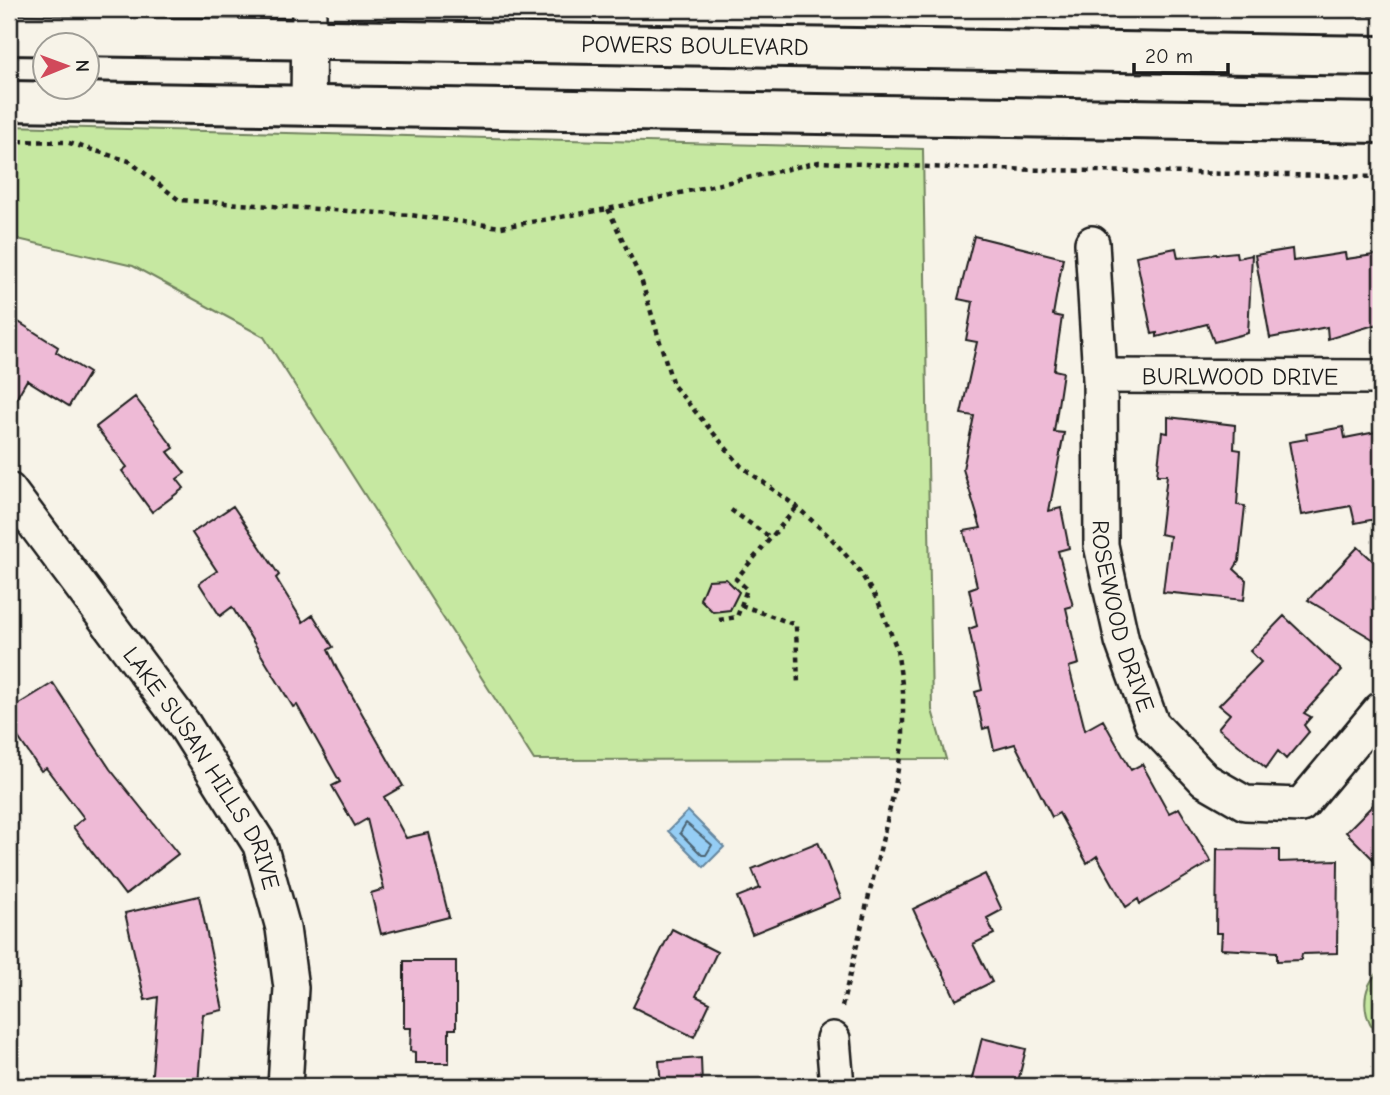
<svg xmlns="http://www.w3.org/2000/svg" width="1390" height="1095" font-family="'Comic Neue',sans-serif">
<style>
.green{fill:#c6e8a1;stroke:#71825e;stroke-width:2}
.water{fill:#95cdf4;stroke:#65869e;stroke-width:2}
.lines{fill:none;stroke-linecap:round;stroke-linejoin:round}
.shore{stroke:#4c6372;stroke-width:2}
.building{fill:#eebad6;stroke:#1c1c1c;stroke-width:2}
.street-casing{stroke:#1c1c1c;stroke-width:38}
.secondary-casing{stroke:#1c1c1c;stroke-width:44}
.path{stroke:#1c1c1c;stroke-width:4.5;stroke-dasharray:5 5;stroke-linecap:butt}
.street{stroke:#f7f3e8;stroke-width:33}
.secondary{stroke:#f7f3e8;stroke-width:38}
.labels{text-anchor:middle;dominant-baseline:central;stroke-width:5;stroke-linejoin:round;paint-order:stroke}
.street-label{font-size:24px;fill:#1c1c1c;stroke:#f7f3e8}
</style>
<rect width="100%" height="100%" fill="#f7f3e8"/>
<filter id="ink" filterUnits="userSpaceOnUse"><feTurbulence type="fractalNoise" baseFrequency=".0143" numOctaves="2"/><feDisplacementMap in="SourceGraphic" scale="14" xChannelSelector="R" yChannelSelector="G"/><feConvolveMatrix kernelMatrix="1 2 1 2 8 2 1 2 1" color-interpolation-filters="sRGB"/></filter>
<g filter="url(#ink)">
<path class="green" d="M 9,126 L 923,149 L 932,710 L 946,759 L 534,760 L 264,337 L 133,266 L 9,237 Z
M 1381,970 L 1381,1036 C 1360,1019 1360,987 1381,970 Z"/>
<path class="water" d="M 688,811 L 724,847 L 704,867 L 668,831 Z"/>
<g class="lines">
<path class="shore" d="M 686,823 L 712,845 L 706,855 L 702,855 L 680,833 Z"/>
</g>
<path class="building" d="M 974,236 L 1063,258 L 1053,315 L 1062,317 L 1054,370 L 1063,372 L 1054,432 L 1064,433 L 1049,511 L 1061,508 L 1069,548 L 1058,551 L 1073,606 L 1066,608 L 1079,664 L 1069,667 L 1085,730 L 1103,720 L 1131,770 L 1142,764 L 1169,813 L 1179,808 L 1211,862 L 1140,904 L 1138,899 L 1126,907 L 1097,856 L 1087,863 L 1059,813 L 1052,817 L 1015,744 L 994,750 L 989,727 L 983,729 L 975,692 L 982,690 L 969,629 L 977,626 L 969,589 L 977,586 L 964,531 L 981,528 L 963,469 L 974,416 L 961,414 L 977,342 L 966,340 L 973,302 L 958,299 Z
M 1176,248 L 1178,258 L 1236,252 L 1237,258 L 1252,255 L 1248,333 L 1214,342 L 1207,324 L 1157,337 L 1157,333 L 1152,334 L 1136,256 Z
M 1292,249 L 1293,261 L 1345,253 L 1346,259 L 1381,254 L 1381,323 L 1328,339 L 1327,327 L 1270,338 L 1255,255 Z
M 9,316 L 58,347 L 56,352 L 89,373 L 69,406 L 27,380 L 9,411 Z
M 135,397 L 174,448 L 168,452 L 185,473 L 177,479 L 184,488 L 152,512 L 122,471 L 127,467 L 96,427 Z
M 1168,417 L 1235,425 L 1234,449 L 1241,450 L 1237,505 L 1245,506 L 1239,561 L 1234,569 L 1246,580 L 1244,600 L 1163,592 L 1170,536 L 1160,534 L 1167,475 L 1157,475 L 1162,432 L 1168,433 Z
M 1343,427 L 1345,438 L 1381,431 L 1381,518 L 1355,523 L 1351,506 L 1302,515 L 1289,442 L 1307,439 L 1306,434 Z
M 233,506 L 279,575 L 276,578 L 303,622 L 313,615 L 333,647 L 328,650 L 337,669 L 403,786 L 384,797 L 406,838 L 428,833 L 449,917 L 381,934 L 371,893 L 384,889 L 367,819 L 355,826 L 332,786 L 340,782 L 297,705 L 293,707 L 232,607 L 220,616 L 199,583 L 217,571 L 192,533 Z
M 1358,547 L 1381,568 L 1381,644 L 1308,600 Z
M 726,579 L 739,592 L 730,610 L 713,612 L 700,599 L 708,580 Z
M 1284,616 L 1342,671 L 1304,713 L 1311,717 L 1304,725 L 1309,732 L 1286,759 L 1278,751 L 1266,768 L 1218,728 L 1230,714 L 1219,705 L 1261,662 L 1250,651 Z
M 53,683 L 110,769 L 178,854 L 125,895 L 73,827 L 84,818 L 46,768 L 41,771 L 9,724 L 9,710 Z
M 1381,797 L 1381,867 L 1346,832 Z
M 818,842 L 841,898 L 752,934 L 737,897 L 760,888 L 752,869 Z
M 1217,849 L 1279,850 L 1279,862 L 1338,860 L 1337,953 L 1302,954 L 1301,960 L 1277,961 L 1277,952 L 1221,949 L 1222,933 L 1216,933 Z
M 985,874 L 1002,910 L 987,918 L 994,934 L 973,944 L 992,982 L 956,1000 L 913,909 Z
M 199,896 L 223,1010 L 203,1014 L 198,1086 L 151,1086 L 158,997 L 145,1000 L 125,913 Z
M 672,929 L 717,952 L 696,996 L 710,1003 L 694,1037 L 633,1007 Z
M 404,961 L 456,961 L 456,1029 L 449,1029 L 449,1063 L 415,1063 L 415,1052 L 410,1051 L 411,1028 L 404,1028 Z
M 982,1038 L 1026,1049 L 1017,1086 L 970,1086 Z
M 701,1058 L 702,1086 L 661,1086 L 659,1061 Z"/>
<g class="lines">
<g class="street-casing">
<g id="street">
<path d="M 308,106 L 309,9"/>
<path id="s1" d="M 1092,243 L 1100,376 L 1101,545 L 1122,641 L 1152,724 L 1205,780 L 1245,803 L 1301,805 L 1381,709"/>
<path id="s2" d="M 1100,376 L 1381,377"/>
<path id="s3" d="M 9,490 L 183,723 L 260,845 L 283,928 L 291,988 L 285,1086"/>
<path d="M 833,1039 L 837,1086"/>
</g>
</g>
<g class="secondary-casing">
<g id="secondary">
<path id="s4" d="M 9,35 L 1381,56"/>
<path d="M 9,101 L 1381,123"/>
</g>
</g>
<path class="path" d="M 1089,9 L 1381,15
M 9,141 L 66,142 L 129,161 L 179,200 L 410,215 L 501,227 L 608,209 L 819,162 L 950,168 L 1381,177
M 608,209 L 641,279 L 673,385 L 741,466 L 797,507 L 831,538 L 858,569 L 878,601 L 897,649 L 903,691 L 903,740 L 894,792 L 841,1011
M 731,510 L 771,538
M 741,605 L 796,625 L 798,685
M 719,620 L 737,617 L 747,589 L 736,579 L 797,507"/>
<use href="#street" class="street"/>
<use href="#secondary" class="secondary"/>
</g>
</g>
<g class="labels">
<g class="street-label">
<text stroke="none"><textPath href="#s4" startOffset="686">POWERS BOULEVARD</textPath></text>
<text stroke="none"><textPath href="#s2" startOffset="140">BURLWOOD DRIVE</textPath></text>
<text stroke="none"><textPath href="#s1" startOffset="376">ROSEWOOD DRIVE</textPath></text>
<text stroke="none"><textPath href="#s3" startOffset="340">LAKE SUSAN HILLS DRIVE</textPath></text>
</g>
</g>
<rect width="1390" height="1095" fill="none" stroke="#f7f3e8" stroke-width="35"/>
<rect x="18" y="18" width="1355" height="1060" fill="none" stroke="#1c1c1c" stroke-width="2.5" filter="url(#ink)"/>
<g transform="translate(66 66) rotate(89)"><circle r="33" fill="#f7f3e8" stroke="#9f9d96" stroke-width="2"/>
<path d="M0-5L12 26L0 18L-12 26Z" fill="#d1495b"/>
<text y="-10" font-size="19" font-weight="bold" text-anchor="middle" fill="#1c1c1c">N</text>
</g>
<path d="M1134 63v10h94v-10" fill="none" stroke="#1c1c1c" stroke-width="3.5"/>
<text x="1145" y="63" font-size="21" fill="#1c1c1c" stroke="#f7f3e8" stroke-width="5" paint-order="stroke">20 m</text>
</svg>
